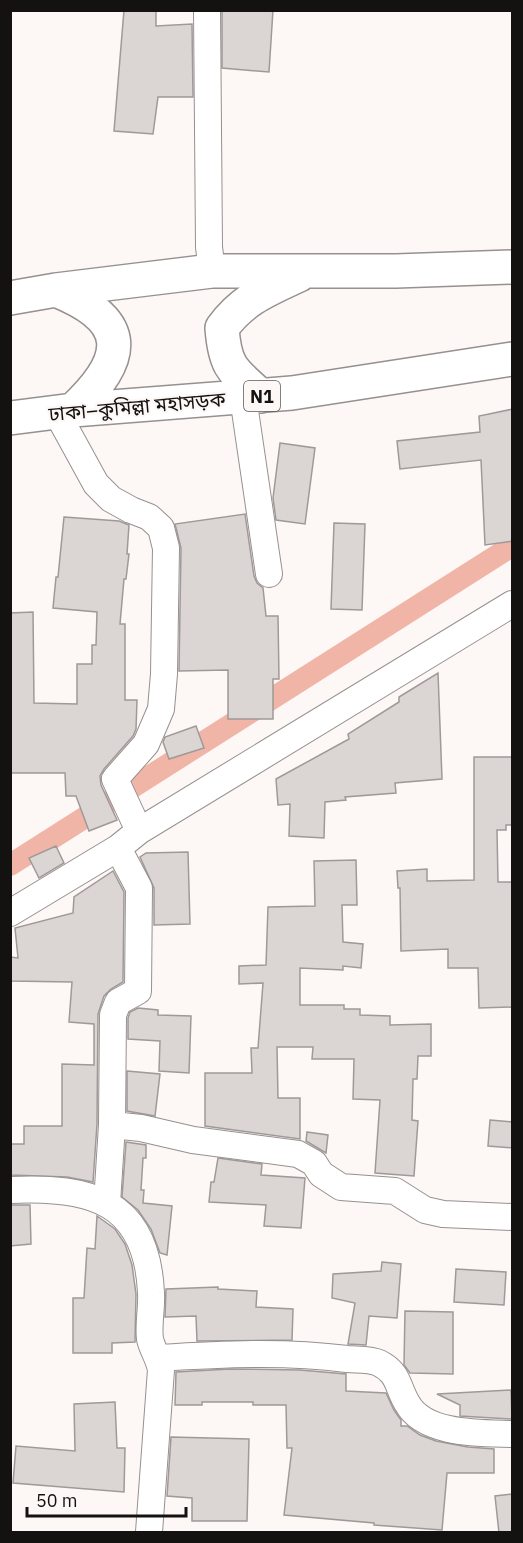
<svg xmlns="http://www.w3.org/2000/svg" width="523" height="1543" font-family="'IBM Plex Sans','Noto Sans Bengali',sans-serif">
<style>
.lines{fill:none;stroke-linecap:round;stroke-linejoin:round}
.canal{stroke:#f0b5a6;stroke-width:22}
.building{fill:#dbd6d4;stroke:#9f9998;stroke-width:1.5}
.minor-casing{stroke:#96908f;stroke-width:28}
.trunk-casing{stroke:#96908f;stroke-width:36}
.minor{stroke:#fff;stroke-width:26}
.trunk{stroke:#fff;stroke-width:33}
.labels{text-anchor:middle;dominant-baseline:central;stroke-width:4.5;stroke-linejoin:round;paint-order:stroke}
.shield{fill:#fdf7f6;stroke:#5a5756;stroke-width:1.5}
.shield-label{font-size:18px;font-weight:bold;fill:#141211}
.street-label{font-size:20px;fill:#141211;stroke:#fdf7f6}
</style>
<rect width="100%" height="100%" fill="#fdf7f6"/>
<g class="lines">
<path class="canal" d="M 10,865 L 512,546"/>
</g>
<path class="building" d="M 124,10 L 156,10 L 156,26 L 192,24 L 193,97 L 158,97 L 153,134 L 114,131 Z
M 222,10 L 273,10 L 269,72 L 222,68 Z
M 513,409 L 513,541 L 485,545 L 481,460 L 400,469 L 397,441 L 480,432 L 479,416 Z
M 280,443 L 315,448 L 305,524 L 276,520 L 273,498 Z
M 245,514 L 254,576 L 257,583 L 263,588 L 266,616 L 278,616 L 279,679 L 273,679 L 273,719 L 228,719 L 228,670 L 179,671 L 181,548 L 175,524 Z
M 64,517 L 119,521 L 129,525 L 127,554 L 129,554 L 126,579 L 124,579 L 120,624 L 125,624 L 125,700 L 137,700 L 136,729 L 133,736 L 104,769 L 100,776 L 101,785 L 117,820 L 89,831 L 76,796 L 66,796 L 65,773 L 10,773 L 10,613 L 33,612 L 34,703 L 77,704 L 77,664 L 92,664 L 92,645 L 96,645 L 97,612 L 53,608 L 56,577 L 58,577 Z
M 334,523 L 365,524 L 362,610 L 331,609 Z
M 438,673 L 442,779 L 395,783 L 396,793 L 345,797 L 346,800 L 325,802 L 324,838 L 289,836 L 290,804 L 278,805 L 276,779 L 349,739 L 348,734 L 399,702 L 399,697 Z
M 196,726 L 204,748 L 169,759 L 163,742 L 165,737 Z
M 474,757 L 513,757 L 513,825 L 506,825 L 506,830 L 497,830 L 498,882 L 513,882 L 513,1007 L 479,1008 L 478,968 L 448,968 L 448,949 L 401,951 L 400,888 L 398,888 L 397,871 L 427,869 L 427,881 L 474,880 Z
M 56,846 L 64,863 L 39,878 L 29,858 Z
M 188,852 L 190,924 L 154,925 L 154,888 L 140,857 L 146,853 Z
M 356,860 L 357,905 L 342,905 L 343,942 L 363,944 L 361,968 L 343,966 L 343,970 L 300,968 L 300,1005 L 344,1005 L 344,1009 L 360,1009 L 360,1015 L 390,1016 L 390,1025 L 431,1024 L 431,1056 L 418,1056 L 417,1079 L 413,1079 L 412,1120 L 418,1121 L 414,1176 L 375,1173 L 380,1100 L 353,1099 L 354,1059 L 312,1059 L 313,1047 L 277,1047 L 278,1098 L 300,1098 L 300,1139 L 205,1126 L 205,1073 L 252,1073 L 251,1048 L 258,1048 L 263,983 L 239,984 L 239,966 L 266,965 L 268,907 L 315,906 L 314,861 Z
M 113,871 L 124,892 L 123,982 L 111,989 L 104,996 L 98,1014 L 97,1124 L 93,1182 L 67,1177 L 10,1175 L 10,1144 L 24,1144 L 24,1126 L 62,1126 L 62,1064 L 94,1065 L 94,1024 L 69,1022 L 72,982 L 10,981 L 10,957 L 18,958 L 15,928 L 73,913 L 74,897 Z
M 138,1008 L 158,1010 L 158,1015 L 191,1016 L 189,1073 L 159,1071 L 160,1041 L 128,1039 L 128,1018 L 130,1012 Z
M 127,1071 L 160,1074 L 155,1116 L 127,1111 Z
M 490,1120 L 513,1122 L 513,1148 L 488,1146 Z
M 307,1132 L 328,1135 L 326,1153 L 306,1141 Z
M 126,1142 L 146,1145 L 146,1158 L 143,1158 L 141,1190 L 144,1190 L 143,1203 L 172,1206 L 167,1255 L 160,1253 L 151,1229 L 138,1210 L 122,1197 Z
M 218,1158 L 262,1164 L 261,1175 L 305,1178 L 301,1228 L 264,1226 L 266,1205 L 209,1202 L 211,1182 L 214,1182 Z
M 10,1205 L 30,1205 L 31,1244 L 10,1246 Z
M 97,1216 L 115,1229 L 125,1244 L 132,1265 L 136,1294 L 135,1342 L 112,1343 L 112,1353 L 73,1353 L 73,1298 L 84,1298 L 87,1248 L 95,1249 Z
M 382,1262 L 401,1264 L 397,1318 L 369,1316 L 366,1345 L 348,1344 L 355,1303 L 332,1298 L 333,1274 L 381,1271 Z
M 456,1269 L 506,1272 L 504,1305 L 454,1302 Z
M 218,1287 L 218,1289 L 257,1291 L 256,1307 L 293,1309 L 292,1340 L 197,1341 L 196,1316 L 165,1317 L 166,1289 Z
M 405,1311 L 453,1312 L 453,1374 L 410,1373 L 404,1365 Z
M 230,1369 L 300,1370 L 346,1374 L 346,1391 L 386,1393 L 394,1410 L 401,1420 L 401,1426 L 407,1426 L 420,1435 L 436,1441 L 468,1447 L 494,1449 L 494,1473 L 447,1473 L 442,1530 L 374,1525 L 374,1523 L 284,1515 L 292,1448 L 287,1448 L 286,1405 L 253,1405 L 253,1402 L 202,1402 L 202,1405 L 175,1405 L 176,1372 Z
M 511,1390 L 512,1419 L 460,1416 L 460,1405 L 437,1394 Z
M 115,1402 L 117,1448 L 125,1448 L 124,1492 L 13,1483 L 16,1446 L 75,1451 L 74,1404 Z
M 171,1437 L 249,1439 L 247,1521 L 192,1521 L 192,1498 L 167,1496 Z
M 513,1494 L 513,1533 L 499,1533 L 495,1496 Z"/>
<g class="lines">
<g class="minor-casing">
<path id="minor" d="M 207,10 L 209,247 L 212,271
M 243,397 L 269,574
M 57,413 L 96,484 L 111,499 L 131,510 L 149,517 L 161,528 L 166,548 L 164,674 L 161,709 L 146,744 L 115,779 L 139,831
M 10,913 L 118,848 L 139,831 L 512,604
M 112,1125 L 141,1128 L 193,1140 L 298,1154 L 314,1163 L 321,1174 L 341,1187 L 395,1191 L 425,1210 L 443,1214 L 512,1217
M 10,1190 C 91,1186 147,1201 151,1293 C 152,1308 148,1325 150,1339 C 152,1349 159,1358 161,1370 L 149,1532
M 107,1203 L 112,1125 L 113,1015 L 118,1002 L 138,991 L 139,888 L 118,848
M 159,1358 C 222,1354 285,1351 347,1359 C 357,1360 370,1359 379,1363 C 399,1373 397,1386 407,1403 C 424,1435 481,1433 512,1434"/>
</g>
<g class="trunk-casing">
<path id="trunk" d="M 56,290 C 132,321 128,358 73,410
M 10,298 L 56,290 L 212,271 L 396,271 L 512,267
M 261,396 C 233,371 225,368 222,328 C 243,299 267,290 299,275
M 10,418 L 73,410 L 292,393 L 512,359"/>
</g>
<use href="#minor" class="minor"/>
<use href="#trunk" class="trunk"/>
</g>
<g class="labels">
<rect class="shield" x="244" y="381" width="36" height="30" rx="4.5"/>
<g class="shield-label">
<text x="262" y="396">N1</text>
</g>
<g class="street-label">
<text transform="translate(137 406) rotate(-5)">ঢাকা–কুমিল্লা মহাসড়ক</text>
</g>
</g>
<rect width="523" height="1543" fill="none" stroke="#141211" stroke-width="24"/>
<path d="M27 1507v9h159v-9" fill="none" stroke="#141211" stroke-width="3"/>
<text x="36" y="1507" font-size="18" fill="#141211" stroke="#fdf7f6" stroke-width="4.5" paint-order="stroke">50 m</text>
</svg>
